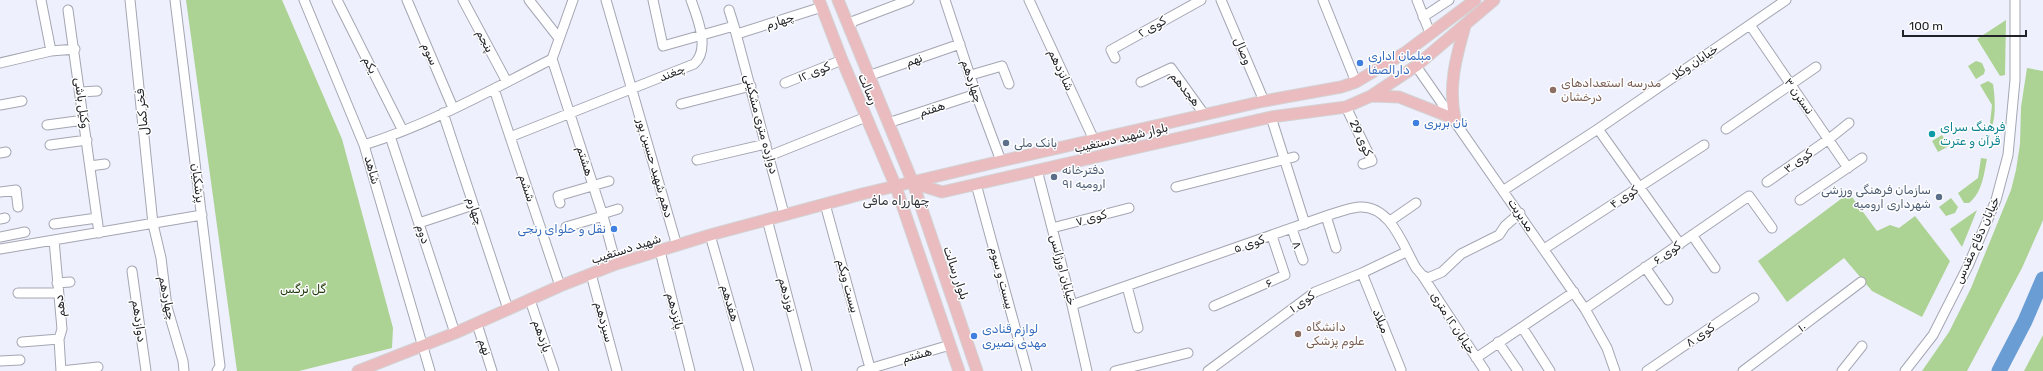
<svg xmlns="http://www.w3.org/2000/svg" width="2043" height="371" font-family="Rubik,'Noto Naskh Arabic',sans-serif">
<style>
.green{fill:#acd294}
.lines{fill:none;stroke-linecap:round;stroke-linejoin:round}
.river{stroke:#699dd4;stroke-width:15}
.minor-casing{stroke:#a4a6b2;stroke-width:11}
.major-casing{stroke:#d3d3d4;stroke-width:13}
.minor{stroke:#fff;stroke-width:9}
.major{stroke:#eabbbf;stroke-width:11}
.shop-dot{fill:#3f7fe0;stroke:#fff;stroke-width:1.5}
.education-dot{fill:#8d6e63;stroke:#fff;stroke-width:1.5}
.culture-dot{fill:#0f9aa8;stroke:#fff;stroke-width:1.5}
.service-dot{fill:#5c6f8a;stroke:#fff;stroke-width:1.5}
.labels{text-anchor:middle;dominant-baseline:central;stroke-width:3;stroke-linejoin:round;paint-order:stroke}
.street-label{font-size:12px;fill:#222328;stroke:#fff}
.shop-label{font-size:12px;fill:#366cbe;stroke:#fff;text-anchor:start}
.education-label{font-size:12px;fill:#785e54;stroke:#fff;text-anchor:start}
.culture-label{font-size:12px;fill:#0d838f;stroke:#fff;text-anchor:start}
.service-label{font-size:12px;fill:#4e5e75;stroke:#fff;text-anchor:start}
.park-label{font-size:12px;fill:#1c3506;stroke:#fff}
.neighbourhood-label{font-size:13px;fill:#363841;stroke:#fff}
</style>
<rect width="100%" height="100%" fill="#eef0fd"/>
<path class="green" d="M 186,0 L 282,0 L 342,139 L 393,328 L 392,348 L 299,371 L 237,371 Z
M 2006,20 L 2005,75 L 2000,76 L 1977,39 Z
M 1976,61 L 1982,63 L 1985,70 L 1984,74 L 1976,79 L 1968,66 Z
M 2027,68 L 2043,71 L 2043,220 L 2041,225 L 2022,268 L 1967,371 L 1922,371 L 1949,332 L 1971,288 L 2011,190 L 2016,170 L 2020,144 L 2021,107 Z
M 1988,81 L 1993,84 C 1995,97 1997,121 1989,132 L 1992,105 L 1980,85 Z
M 1942,135 L 1949,146 L 1938,152 L 1932,141 Z
M 1981,158 L 1987,159 C 1984,174 1982,193 1969,203 L 1964,203 L 1958,193 L 1978,178 Z
M 1849,193 L 1877,231 L 1890,225 L 1899,228 L 1915,216 L 1950,261 L 1922,317 L 1872,291 L 1844,258 L 1787,302 L 1758,261 Z
M 1951,198 L 1958,207 L 1955,213 L 1946,216 L 1939,207 Z
M 1977,210 L 1962,247 L 1950,229 Z
M 2043,335 L 2043,371 L 2024,371 Z"/>
<g class="lines">
<path class="river" d="M 1999,371 L 2025,321 L 2043,279"/>
<g class="minor-casing">
<path id="minor" d="M 41,0 L 51,51
M 130,0 L 153,224 L 161,258 L 167,307 L 183,361 L 184,371
M 175,0 L 220,366 L 217,371
M 304,0 L 364,145 L 430,371
M 337,0 L 403,131
M 407,0 L 453,108
M 463,0 L 507,82
M 529,0 L 558,37
M 606,0 L 677,246
M 653,0 L 663,46 L 734,26 L 784,214
M 945,0 L 976,94 L 1001,161
M 1029,0 L 1094,140
M 1221,0 L 1264,101
M 1323,0 L 1356,82
M 1417,0 L 1430,33
M 68,10 L 99,233
M 729,10 L 734,26
M 1423,17 L 1449,0
M 1750,25 L 1848,168
M 849,27 L 854,21 L 909,0
M 737,34 L 822,7
M 1115,58 L 1111,50 L 1201,0
M 552,59 L 603,216 L 616,264
M 0,63 L 51,51 L 75,49
M 1416,66 L 1585,309 L 1607,348 L 1615,371
M 971,75 L 1002,66 L 1009,84
M 868,76 L 960,44
M 1141,82 L 1171,68 L 1204,114
M 785,83 L 842,60
M 494,89 L 560,286
M 81,92 L 97,91
M 681,104 L 751,86
M 0,105 L 22,101
M 1346,107 L 1372,161 L 1363,164
M 443,113 L 508,309
M 1271,117 L 1305,224
M 888,123 L 976,94
M 47,125 L 84,120
M 1598,129 L 1680,244
M 1726,129 L 1816,67
M 390,136 L 455,333
M 510,137 L 694,64 C 711,49 697,17 691,0
M 50,145 L 87,140
M 364,145 C 430,124 491,90 552,59 L 573,0
M 0,153 L 6,152
M 769,156 L 866,117
M 697,160 L 766,144
M 90,166 L 105,164
M 1037,170 L 1072,305 L 1087,371
M 1767,182 L 1829,139 L 1849,123
M 976,184 L 1027,371
M 1176,187 L 1294,157
M 1504,190 L 1598,129 L 1786,0
M 0,192 L 16,190 L 18,207
M 1800,200 L 1862,158
M 560,203 L 558,196 L 609,181
M 825,204 L 870,368
M 602,214 L 618,209
M 1326,216 L 1336,248
M 0,219 L 5,218
M 767,219 L 807,371
M 1390,221 L 1416,203
M 419,223 L 473,205
M 54,224 L 97,218
M 566,227 L 603,216
M 1052,228 L 1129,208
M 1292,229 L 1303,260
M 710,235 L 749,371
M 1692,235 L 1715,268
M 0,237 L 25,232
M 54,240 L 62,329 L 59,339 L 61,371
M 0,249 L 202,215
M 1544,249 L 1704,145
M 660,251 L 690,371
M 1645,267 L 1668,300
M 132,271 L 146,371
M 1362,273 L 1401,370
M 591,274 L 617,371
M 1422,275 L 1485,371
M 57,283 L 70,282
M 1127,286 L 1138,328
M 18,293 L 58,293
M 530,300 L 554,371
M 1072,305 L 1326,216 C 1336,213 1348,208 1359,207 C 1391,205 1403,246 1416,268 L 1422,275 L 1428,278 L 1442,272 L 1461,254 L 1499,235 L 1505,226 L 1520,213
M 1214,306 L 1285,275 L 1272,236
M 1585,309 L 1749,196 L 1772,228
M 477,324 L 492,371
M 1522,327 L 1550,371
M 22,342 L 59,339
M 1498,342 L 1518,371
M 1476,358 L 1574,292
M 0,361 L 20,360
M 61,371 L 98,367
M 862,371 L 950,345
M 1115,371 L 1188,353
M 1208,371 L 1315,292 L 1362,273 L 1406,252
M 1647,371 L 1754,298
M 1743,371 L 1861,282
M 1842,371 L 1862,346
M 1905,371 L 1933,335 L 1968,266 L 1996,200 L 2008,155 L 2015,80 L 2015,0"/>
</g>
<g class="major-casing">
<path id="major" d="M 819,0 L 842,60 L 896,187 L 959,371
M 838,0 L 913,183 L 977,371
M 1371,96 L 1399,97 L 1455,119
M 1455,119 C 1448,87 1456,57 1465,26
M 913,183 L 942,192 L 1271,117 L 1346,107 L 1371,96 L 1416,66 L 1494,0
M 358,371 L 455,333 L 560,286 L 616,264 L 710,235 L 862,194 L 1001,161 L 1264,101 L 1341,87 L 1356,82 L 1406,52 L 1475,0"/>
</g>
<use href="#minor" class="minor"/>
<use href="#major" class="major"/>
</g>
<g class="shop-dot">
<circle cx="1360" cy="63" r="4"/>
<circle cx="1416" cy="123" r="4"/>
<circle cx="614" cy="229" r="4"/>
<circle cx="974" cy="336" r="4"/>
</g>
<g class="education-dot">
<circle cx="1553" cy="90" r="4"/>
<circle cx="1298" cy="334" r="4"/>
</g>
<circle class="culture-dot" cx="1932" cy="134" r="4"/>
<g class="service-dot">
<circle cx="1006" cy="143" r="4"/>
<circle cx="1054" cy="177" r="4"/>
<circle cx="1939" cy="197" r="4"/>
</g>
<g class="labels">
<g class="street-label">
<text transform="translate(780 21) rotate(-17)">چهارم</text>
<text transform="translate(1152 27) rotate(-29)">کوی ۲</text>
<text transform="translate(485 41) rotate(62)">پنجم</text>
<text transform="translate(1243 51) rotate(67)">وصال</text>
<text transform="translate(430 54) rotate(67)">سوم</text>
<text transform="translate(914 60) rotate(-20)">نهم</text>
<text transform="translate(1695 62) rotate(-34)">خیابان وکلا</text>
<text transform="translate(370 65) rotate(63)">یکم</text>
<text transform="translate(1061 70) rotate(65)">شانزدهم</text>
<text transform="translate(814 72) rotate(-22)">کوی ۱۲</text>
<text transform="translate(672 73) rotate(-22)">چغند</text>
<text transform="translate(972 81) rotate(72)">چهاردهم</text>
<text transform="translate(868 89) rotate(67)">رسالت</text>
<text transform="translate(1185 89) rotate(51)">هجدهم</text>
<text transform="translate(1799 96) rotate(55)">نسترن ۳</text>
<text transform="translate(82 103) rotate(82)">وکیل باشی</text>
<text transform="translate(932 109) rotate(-18)">هفتم</text>
<text transform="translate(142 112) rotate(-96)">فخر کمال</text>
<text transform="translate(761 124) rotate(75)">دوازده متری مشکینی</text>
<text transform="translate(1121 138) rotate(-13)">بلوار شهید دستغیب</text>
<text transform="translate(1361 138) rotate(65)">کوی 29</text>
<text transform="translate(585 161) rotate(72)">هشتم</text>
<text transform="translate(1798 161) rotate(-35)">کوی ۳</text>
<text transform="translate(655 168) rotate(74)">دهم شهید حسین پور</text>
<text transform="translate(372 170) rotate(74)">شاهد</text>
<text transform="translate(198 183) rotate(83)">پزشکیان</text>
<text transform="translate(527 188) rotate(71)">ششم</text>
<text transform="translate(1624 197) rotate(-33)">کوی ۴</text>
<text transform="translate(475 211) rotate(72)">چهارم</text>
<text transform="translate(1521 215) rotate(56)">مدیریت</text>
<text transform="translate(1091 218) rotate(-15)">کوی ۷</text>
<text transform="translate(423 234) rotate(72)">دوم</text>
<text transform="translate(1977 240) rotate(-66)">خیابان دفاع مقدس</text>
<text transform="translate(1249 244) rotate(-19)">کوی ۵</text>
<text transform="translate(1297 245) rotate(70)">۸</text>
<text transform="translate(626 249) rotate(-18)">شهید دستغیب</text>
<text transform="translate(1667 253) rotate(-35)">کوی ۶</text>
<text transform="translate(1063 270) rotate(75)">خیابان اورژانس</text>
<text transform="translate(956 273) rotate(71)">بلوار رسالت</text>
<text transform="translate(1002 278) rotate(75)">بیست و سوم</text>
<text transform="translate(1269 283) rotate(-23)">۶</text>
<text transform="translate(848 286) rotate(75)">بیست ویکم</text>
<text transform="translate(787 295) rotate(75)">نوزدهم</text>
<text transform="translate(167 298) rotate(79)">چهاردهم</text>
<text transform="translate(1302 302) rotate(-35)">کوی ۱</text>
<text transform="translate(730 303) rotate(74)">هفدهم</text>
<text transform="translate(60 306) rotate(-97)">دهم</text>
<text transform="translate(675 311) rotate(76)">پانزدهم</text>
<text transform="translate(139 321) rotate(82)">دوازدهم</text>
<text transform="translate(1381 321) rotate(68)">میلاد</text>
<text transform="translate(604 322) rotate(75)">سیزدهم</text>
<text transform="translate(1453 323) rotate(57)">خیابان ۱۲ متری</text>
<text transform="translate(1802 327) rotate(-37)">۱۰</text>
<text transform="translate(1700 335) rotate(-34)">کوی ۸</text>
<text transform="translate(542 336) rotate(71)">یازدهم</text>
<text transform="translate(485 347) rotate(72)">نهم</text>
<text transform="translate(917 355) rotate(-16)">هشتم</text>
</g>
<g class="shop-label">
<text x="1368" y="56">مبلمان اداری<tspan x="1368" dy="14">دارالصفا</tspan></text>
<text x="1424" y="123">نان بربری</text>
<text x="606" y="229" text-anchor="end">نقل و حلوای رنجی</text>
<text x="982" y="329">لوازم قنادی<tspan x="982" dy="14">مهدی نصیری</tspan></text>
</g>
<g class="education-label">
<text x="1561" y="83">مدرسه استعدادهای<tspan x="1561" dy="14">درخشان</tspan></text>
<text x="1306" y="327">دانشگاه<tspan x="1306" dy="14">علوم پزشکی</tspan></text>
</g>
<g class="culture-label">
<text x="1940" y="127">فرهنگ سرای<tspan x="1940" dy="14">قرآن و عترت</tspan></text>
</g>
<g class="service-label">
<text x="1014" y="143">بانک ملی</text>
<text x="1062" y="170">دفترخانه<tspan x="1062" dy="14">۹۱ ارومیه</tspan></text>
<text x="1931" y="190" text-anchor="end">سازمان فرهنگی ورزشی<tspan x="1931" dy="14">شهرداری ارومیه</tspan></text>
</g>
<g class="park-label">
<text x="303" y="289">گل نرگس</text>
</g>
<g class="neighbourhood-label">
<text x="896" y="200">چهارراه مافی</text>
</g>
</g>
<path d="M1903 30v6h123v-6" fill="none" stroke="#222328" stroke-width="2"/>
<text x="1909" y="30" font-size="12" fill="#222328" stroke="#ffffff" stroke-width="3" paint-order="stroke">100 m</text>
</svg>
